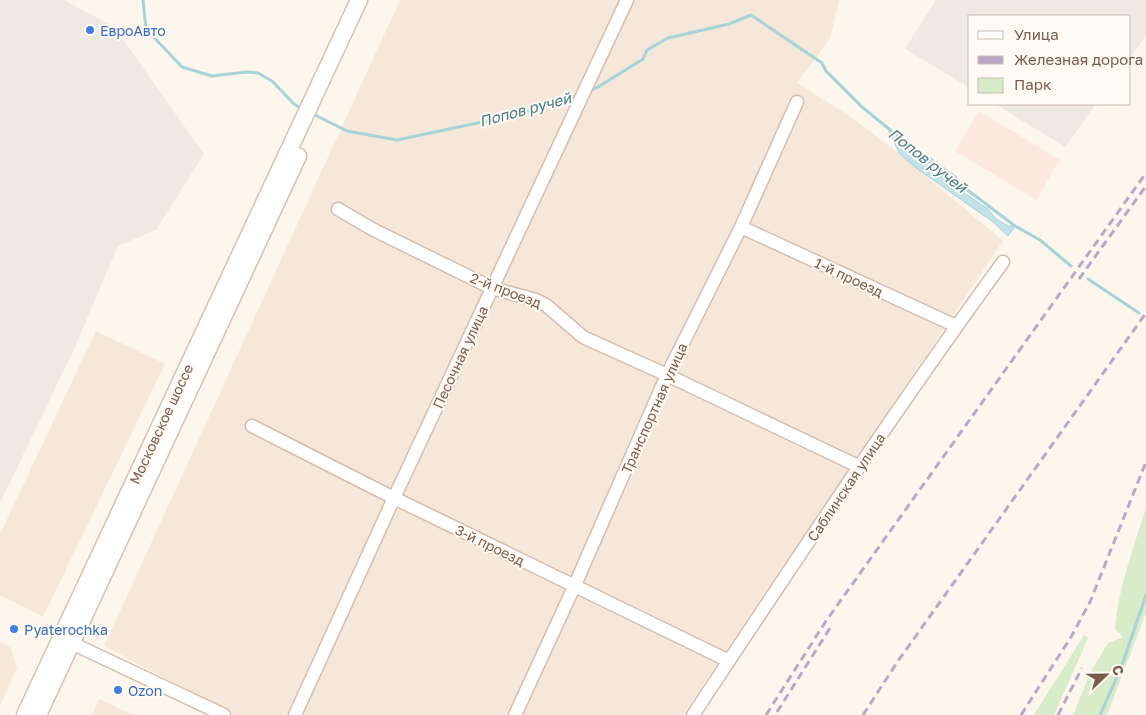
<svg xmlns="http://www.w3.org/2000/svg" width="1146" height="715" font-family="'Golos Text',sans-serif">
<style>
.residential{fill:#f5e8da}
.commercial{fill:#fde8e0}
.industrial{fill:#efe9e4}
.green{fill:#d8ecc9}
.water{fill:#bfe3e8;stroke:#a5d3da}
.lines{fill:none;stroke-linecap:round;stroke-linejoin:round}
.stream{stroke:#a5d3da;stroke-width:3}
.minor-casing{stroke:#d1beb0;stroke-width:15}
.secondary-casing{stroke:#d6c0b0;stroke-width:19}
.minor{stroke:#fff;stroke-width:12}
.secondary{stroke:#fff;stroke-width:16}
.rail{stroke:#b9a8c9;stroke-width:3;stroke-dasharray:8 5;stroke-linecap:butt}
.shop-dot{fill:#3f7fe0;stroke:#fffaf3;stroke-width:2}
.labels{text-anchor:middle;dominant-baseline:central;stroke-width:4;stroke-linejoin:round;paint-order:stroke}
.shop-label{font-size:14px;fill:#366cbe;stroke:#fffaf3;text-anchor:start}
.street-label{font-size:14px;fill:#7a5c4d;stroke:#fffaf3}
.water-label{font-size:15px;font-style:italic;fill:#437c86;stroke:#fffaf3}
</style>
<rect width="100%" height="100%" fill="#fdf6ec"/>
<path class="residential" d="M 400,0 L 839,0 L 830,39 L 797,83 L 848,115 L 898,153 L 1003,241 L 683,715 L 235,715 L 104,646 Z
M 96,331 L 165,364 L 43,617 L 0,595 L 0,534 Z
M 0,642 L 11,648 L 17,668 L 0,706 Z
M 99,699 L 134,715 L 92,715 Z"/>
<path class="commercial" d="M 979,111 L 1060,160 L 1036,200 L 955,151 Z"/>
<path class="industrial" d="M 0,0 L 64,0 L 114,27 L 204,154 L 156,230 L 118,246 L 75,347 L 0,503 Z
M 936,0 L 1146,0 L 1146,35 L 1130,58 L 1130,16 L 970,16 L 970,88 L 905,49 Z
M 995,104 L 1096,104 L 1065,147 Z"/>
<path class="green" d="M 1146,507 L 1146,613 L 1107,715 L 1073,715 L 1091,671 L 1108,643 L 1123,637 L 1115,629 C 1118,588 1134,547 1146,507 Z
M 1084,635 L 1088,638 L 1054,715 L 1034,715 Z"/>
<path class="water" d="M 889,131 L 903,145 C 915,144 945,169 957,177 L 953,185 L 989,210 L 995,218 L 1008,226 L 1015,226 L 1008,236 L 993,222 L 916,168 L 899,153 Z"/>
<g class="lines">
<path class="stream" d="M 143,0 L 146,29 L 182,67 L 212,76 L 246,72 L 258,73 L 272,81 L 294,104 L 302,109
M 589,91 L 598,87 L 643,59 L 647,50 L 668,38 L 729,24 L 751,15 L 822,63 L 826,71 L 862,107 L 910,146
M 313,114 L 347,131 L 397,140 L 501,118 L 552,105 L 578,95
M 953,179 L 1015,226 L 1040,240 L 1071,266
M 1088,279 L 1139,313
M 1100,715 L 1121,668 L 1146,595"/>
<g class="minor-casing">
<path id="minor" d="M 338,209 L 372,229 L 492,288 L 536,300 L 546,305 L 583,337 L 667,375 L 860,467
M 741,227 L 956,326
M 252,426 L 394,498 L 729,661
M 63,639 L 224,715
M 295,715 L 394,498 L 627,0
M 515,715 L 574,587 L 667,375 L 741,227 L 797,102
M 693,715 C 794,563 895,410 1003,262"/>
</g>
<g class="secondary-casing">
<path id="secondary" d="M 25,715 L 359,0
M 38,715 L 298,156"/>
</g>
<use href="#minor" class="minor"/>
<use href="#secondary" class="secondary"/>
<path class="rail" d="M 1079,279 L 1146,186
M 777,712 L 832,625
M 766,715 L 826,621 L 1146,173
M 863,715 L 898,661 L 1146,313
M 1021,715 L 1071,637 L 1090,602 L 1146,462
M 1058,715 L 1082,668"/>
</g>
<g class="shop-dot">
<circle cx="90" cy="30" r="5"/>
<circle cx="14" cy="629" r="5"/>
<circle cx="118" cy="690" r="5"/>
</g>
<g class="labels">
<g class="shop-label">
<text x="100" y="30">ЕвроАвто</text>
<text x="24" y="629">Pyaterochka</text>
<text x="128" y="690">Ozon</text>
</g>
<g class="street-label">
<text transform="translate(849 277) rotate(25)">1-й проезд</text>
<text transform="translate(506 290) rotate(21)">2-й проезд</text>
<text transform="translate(460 357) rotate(-65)">Песочная улица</text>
<text transform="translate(654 408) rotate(-66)">Транспортная улица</text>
<text transform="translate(161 424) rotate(-65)">Московское шоссе</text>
<text transform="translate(846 487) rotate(-56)">Саблинская улица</text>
<text transform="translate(490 545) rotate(26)">3-й проезд</text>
</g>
<g class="water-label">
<text transform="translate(525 109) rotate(-15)">Попов ручей</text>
<text transform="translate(928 160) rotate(38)">Попов ручей</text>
</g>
</g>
<rect x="968" y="15" width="162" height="90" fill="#fffaf3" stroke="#cabbb1"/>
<rect x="978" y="31" width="25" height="8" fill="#ffffff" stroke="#cabbb1"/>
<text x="1014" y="40" font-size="15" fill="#7a5c4d">Улица</text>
<rect x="978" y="56" width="25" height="8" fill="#b9a8c9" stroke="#cabbb1"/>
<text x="1014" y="65" font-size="15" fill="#7a5c4d">Железная дорога</text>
<rect x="978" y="78" width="25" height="15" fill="#d8ecc9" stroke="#cabbb1"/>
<text x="1014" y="90" font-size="15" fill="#7a5c4d">Парк</text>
<g transform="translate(1106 675) rotate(68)" stroke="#fffaf3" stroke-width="4" paint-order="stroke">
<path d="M0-4L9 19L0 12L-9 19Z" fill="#7a5c4d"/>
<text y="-8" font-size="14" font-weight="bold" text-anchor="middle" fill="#7a5c4d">С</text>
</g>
</svg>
